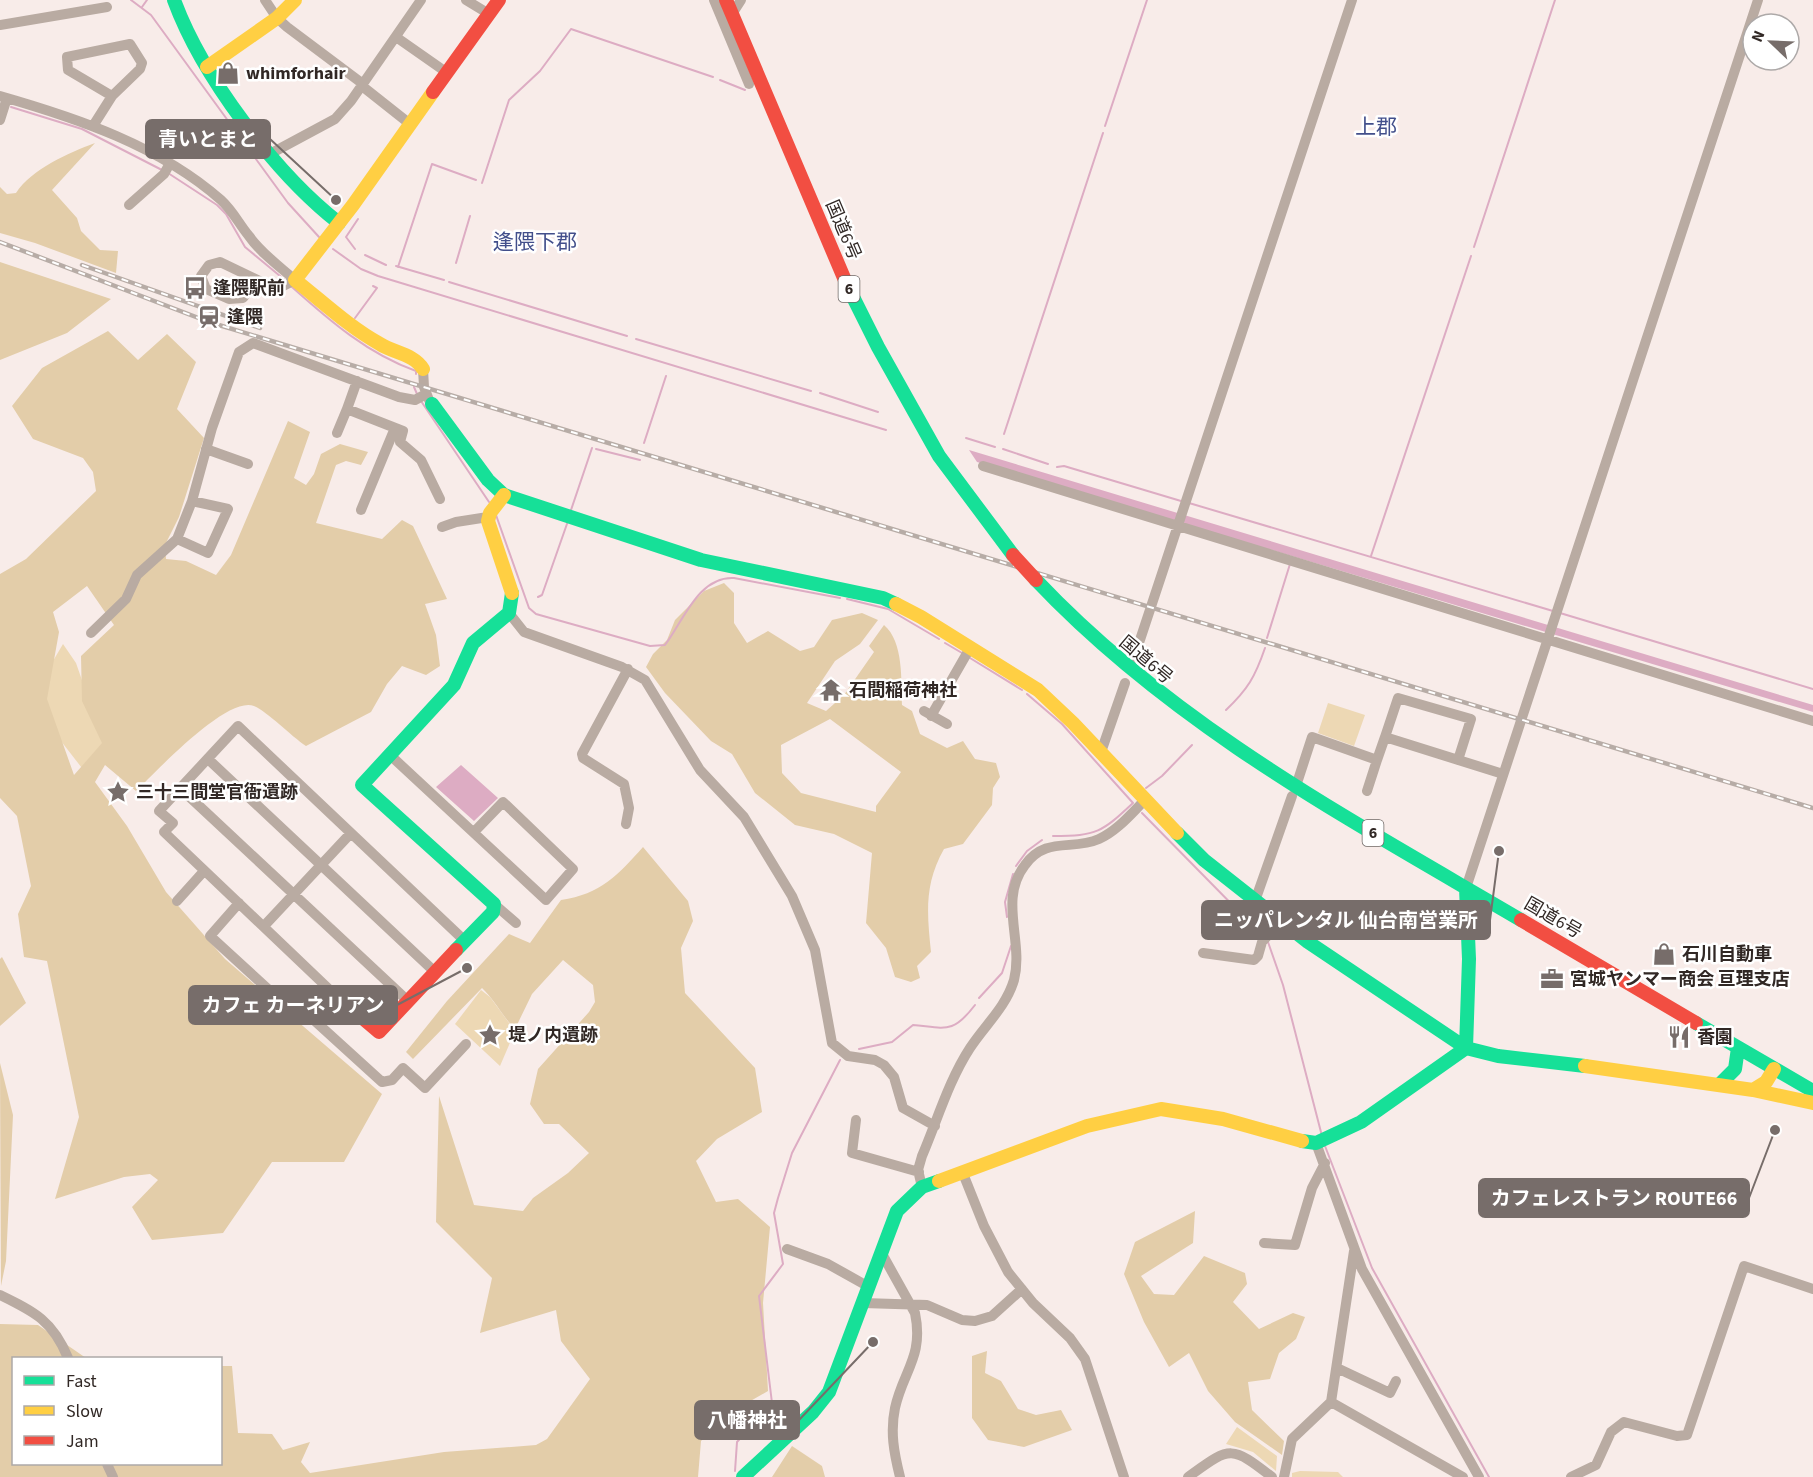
<svg xmlns="http://www.w3.org/2000/svg" width="1813" height="1477" font-family="'Source Sans 3','Noto Sans JP',sans-serif">
<style>
.green{fill:#edd8b4}
.forest{fill:#e3cda9;fill-rule:evenodd}
.water{fill:#ddacc3}
.lines{fill:none;stroke-linecap:round;stroke-linejoin:round}
.stream{stroke:#ddacc3;stroke-width:2}
.street{stroke:#b9aba2;stroke-width:10}
.fast{stroke:#16e098;stroke-width:14}
.slow{stroke:#ffcf43;stroke-width:14}
.jam{stroke:#f24e42;stroke-width:14}
.rail-casing{stroke:#b7aca6;stroke-width:4.5}
.rail{stroke:#fff;stroke-width:2;stroke-dasharray:7;stroke-linecap:butt}
.jam-bridge{stroke:#f24e42;stroke-width:14}
.labels{text-anchor:middle;dominant-baseline:central;stroke-width:5;stroke-linejoin:round;paint-order:stroke}
.shield{fill:#fff;stroke:#6f6866;stroke-width:1.5}
.shield-label{font-size:16px;font-weight:bold;fill:#312825}
.poi-label{font-size:18px;font-weight:bold;fill:#312825;stroke:#fff;text-anchor:start}
.street-label{font-size:18px;fill:#312825;stroke:#fff}
.quarter-label{font-size:21px;fill:#424f8b;stroke:#fff}
.leader{fill:none;stroke:#776d6a;stroke-width:2}
.callout-dot{fill:#776d6a;stroke:#fff;stroke-width:2}
.callout{fill:#776d6a;stroke:#776d6a;stroke-width:2}
.callout-label{font-size:20px;text-anchor:middle;font-weight:bold;fill:#fff}
</style>
<rect width="100%" height="100%" fill="#f8ece9"/>
<path class="green" d="M 63,644 L 76,663 L 106,749 L 85,772 L 47,723 L 43,678 Z
M 1328,703 L 1365,715 L 1354,746 L 1318,733 Z
M 481,990 L 490,997 L 515,1031 L 500,1066 L 455,1024 Z
M 1237,1427 L 1277,1456 L 1276,1471 L 1253,1452 L 1226,1444 Z
M 1300,1471 L 1338,1472 L 1343,1477 L 1292,1477 L 1292,1473 Z"/>
<path class="forest" d="M 95,143 L 52,190 L 77,218 L 81,231 L 100,250 L 118,251 L 116,273 L 35,243 L 0,233 L 0,187 L 7,194 L 16,193 C 32,169 68,153 95,143 Z
M 0,262 L 111,299 L 67,333 L 0,360 Z
M 108,331 L 138,360 L 167,334 L 196,362 L 177,409 L 204,438 L 179,517 L 165,545 L 166,559 L 186,561 L 216,575 L 231,555 L 288,421 L 310,432 L 294,478 L 306,485 L 314,474 L 321,454 L 340,444 L 368,452 L 361,465 L 346,461 L 336,465 L 316,523 L 382,539 L 402,520 L 413,526 L 447,599 L 425,604 L 436,635 L 440,666 L 426,675 L 402,666 L 387,684 L 371,712 L 306,746 C 291,736 268,712 254,706 C 227,695 155,773 136,791 L 105,765 L 95,782 L 127,826 L 166,892 L 225,959 L 382,1094 L 344,1162 L 272,1162 L 223,1233 L 152,1240 L 132,1207 L 158,1180 L 150,1174 L 124,1177 L 55,1199 L 79,1117 L 47,961 L 24,957 L 18,914 L 31,886 L 17,816 L 0,798 L 0,574 L 26,559 L 96,491 L 93,472 L 83,458 L 33,439 L 12,406 L 42,368 ZM 87,586 L 114,625 L 81,656 L 82,701 L 102,743 L 74,775 L 47,699 L 59,632 L 53,612 Z
M 724,583 L 734,593 L 734,623 L 747,643 L 768,631 L 800,651 L 814,647 L 832,620 L 862,613 L 878,620 L 860,644 L 835,661 L 807,703 L 826,711 L 844,695 L 874,652 L 869,646 L 884,625 C 904,642 901,681 902,705 L 912,711 L 920,734 L 947,748 L 963,741 L 975,759 L 996,763 L 1000,777 L 993,788 L 992,805 L 963,844 L 944,849 C 924,884 927,914 931,952 L 917,966 L 920,978 L 911,982 L 895,977 L 886,948 L 866,923 L 872,853 L 834,834 L 795,825 L 755,793 L 732,754 L 711,741 L 665,693 L 646,667 L 653,654 L 667,640 L 675,620 L 704,591 ZM 830,719 L 901,772 L 876,806 L 876,812 L 801,793 L 782,773 L 781,745 Z
M 643,847 L 688,901 L 693,921 L 681,948 L 685,993 L 755,1068 L 762,1112 L 717,1139 L 696,1161 L 716,1202 L 738,1199 L 770,1227 L 763,1303 L 768,1391 L 726,1415 L 701,1441 L 698,1477 L 0,1477 L 0,1324 L 38,1325 L 86,1358 L 14,1358 L 14,1464 L 220,1464 L 221,1366 L 232,1366 L 238,1433 L 272,1434 L 283,1450 L 310,1442 L 301,1462 L 310,1473 L 444,1452 L 536,1445 L 547,1439 L 590,1379 L 561,1341 L 556,1310 L 480,1333 L 492,1278 L 436,1222 L 439,1096 L 474,1205 L 523,1211 L 533,1198 L 568,1173 L 589,1153 L 559,1124 L 544,1124 L 530,1104 L 538,1069 L 589,1012 L 595,1002 L 593,985 L 563,960 L 532,994 L 515,1029 C 502,1016 495,1000 482,988 L 413,1059 L 406,1052 L 447,1001 L 509,934 L 530,943 L 561,900 C 601,894 618,875 643,847 Z
M 2,957 L 26,1003 L 0,1026 L 0,959 Z
M 0,1063 L 13,1115 L 6,1261 L 1,1286 Z
M 1195,1211 L 1193,1243 L 1141,1276 L 1154,1294 L 1174,1295 L 1204,1256 L 1245,1273 L 1247,1284 L 1233,1302 L 1259,1329 L 1293,1313 L 1305,1317 L 1296,1339 L 1279,1353 L 1270,1379 L 1248,1382 L 1252,1410 L 1284,1441 L 1282,1455 L 1235,1422 L 1208,1391 L 1189,1353 L 1169,1367 L 1144,1322 L 1124,1274 L 1135,1242 Z
M 987,1351 L 985,1373 L 1001,1381 L 1018,1409 L 1036,1415 L 1061,1410 L 1072,1430 L 1024,1447 L 988,1440 L 972,1418 L 972,1356 Z
M 792,1446 L 822,1466 L 825,1477 L 772,1477 Z"/>
<path class="water" d="M 969,450 L 1813,705 L 1813,712 L 977,462 Z
M 461,765 L 498,798 L 474,821 L 436,787 Z"/>
<g class="lines">
<path class="stream" d="M 131,0 L 151,15 L 288,203 L 319,237
M 142,7 L 147,0
M 720,80 L 745,90
M 11,107 L 82,129 L 162,170
M 1105,126 L 1147,0
M 168,173 L 217,205 L 226,214 L 245,247 L 286,281
M 482,183 L 509,100 L 540,71 L 571,29 L 713,77
M 1474,247 L 1555,0
M 333,249 L 361,269 L 378,276 L 886,430
M 355,249 L 346,237 L 358,219
M 365,255 L 386,265
M 456,263 L 470,216
M 396,266 L 444,280
M 398,267 L 432,164 L 476,180
M 449,282 L 627,336
M 292,287 C 330,321 368,354 416,371 L 416,374
M 355,318 L 377,288 L 373,286
M 636,339 L 811,391
M 414,387 L 417,394
M 820,393 L 878,412
M 421,401 L 489,502
M 1004,434 L 1103,133
M 966,438 L 995,447
M 644,443 L 666,376
M 596,449 L 640,460
M 1003,449 L 1048,464
M 1057,467 L 1064,466 L 1181,501
M 1189,503 L 1553,611
M 571,510 L 592,448
M 496,515 L 529,608 L 536,614 L 650,646 L 665,645 C 683,622 698,576 734,578 L 840,598
M 1371,556 L 1471,256
M 538,597 L 542,595 L 568,521
M 847,599 L 888,609 L 939,639
M 1560,613 L 1813,689
M 1267,638 L 1290,564
M 945,643 L 962,653
M 970,658 L 1022,690
M 1027,694 L 1062,724 L 1133,803 C 1102,832 1097,836 1053,836
M 1226,710 C 1248,689 1255,677 1265,648
M 1146,788 L 1162,776 L 1192,745
M 1142,813 L 1262,935
M 1016,866 L 1027,851 L 1042,840
M 1007,917 L 1005,902 L 1013,874
M 1268,942 L 1283,985 L 1322,1136
M 979,998 L 1002,973 L 1011,946
M 859,1049 L 892,1042 L 913,1025 C 946,1028 953,1034 975,1005
M 1325,1146 L 1372,1268 L 1489,1477
M 735,1471 L 737,1442 L 772,1403 L 759,1296 L 783,1264 L 774,1213 L 778,1198 L 792,1153 L 840,1060"/>
<path class="street" d="M 265,0 L 277,18 L 287,27 L 363,84
M 466,0 L 489,14
M 714,0 L 749,84
M 732,14 L 741,0
M 0,25 L 107,7
M 396,37 L 446,72
M 362,86 L 410,124
M 0,96 C 77,118 160,146 221,200 C 233,211 239,224 249,236 C 261,253 279,266 295,280
M 0,120 L 7,98
M 93,126 L 112,96 L 140,69 L 142,63 L 130,44 L 67,57 L 68,70 L 112,96
M 268,155 L 335,119 L 351,101 L 421,0
M 129,205 L 164,174 L 169,165
M 251,288 L 243,298 L 229,299 L 206,289 L 201,276 L 209,265 L 220,262 L 272,287 L 281,287 L 295,280
M 423,369 L 424,387 L 429,400
M 357,381 L 347,409 L 403,431 L 400,442 L 421,460 L 440,499
M 337,433 L 347,409
M 206,449 L 248,464
M 983,466 L 1813,721
M 361,510 L 395,428
M 442,527 L 456,522 L 488,517
M 177,539 L 208,553 L 228,509 L 192,501
M 509,613 L 524,632 L 622,667 L 645,680 L 700,770 L 744,817 L 792,896 L 815,950 L 832,1043 L 848,1056 L 875,1060 L 884,1065 L 894,1077 L 903,1108 L 935,1126
M 91,633 L 126,599 L 137,575 L 177,539 L 192,501 L 212,428 L 239,352 L 253,343 L 399,397 L 415,400 L 426,394
M 1134,658 L 1352,0
M 924,711 L 947,724
M 931,716 L 970,648
M 1385,737 L 1398,698 L 1471,719 L 1458,760
M 1101,752 L 1125,683
M 390,755 L 546,900 L 573,869 L 503,802 L 474,832
M 208,759 L 436,973
M 1298,780 L 1312,737 L 1377,760 L 1385,737 L 1503,774
M 180,788 L 409,1002
M 1367,791 L 1377,760
M 626,824 L 629,808 L 624,784 L 583,758 L 582,754 L 628,669
M 1466,888 L 1758,0
M 177,901 L 204,871
M 1255,901 L 1292,796
M 239,903 L 210,936 L 281,1001 L 294,1002 L 382,1082 L 392,1080 L 403,1068 L 425,1088 L 466,1044
M 494,904 L 516,923
M 264,926 L 351,833
M 1203,953 L 1254,960 L 1258,956 L 1262,942 L 1281,921
M 332,992 L 164,832 L 173,823 L 159,811 L 238,726 L 466,942
M 856,1120 L 852,1153 L 919,1172
M 1316,1143 L 1362,1269 L 1479,1477
M 962,1171 L 984,1226 L 1008,1272 L 1033,1303 L 1070,1338 L 1085,1359 L 1124,1477
M 922,1187 L 918,1170 L 922,1156 C 937,1121 949,1080 970,1048 C 985,1025 1006,1007 1014,980 C 1024,941 998,900 1025,865 C 1046,836 1072,851 1099,839 C 1117,831 1131,814 1144,801
M 1264,1243 L 1295,1245 L 1312,1188 L 1325,1163
M 787,1249 L 828,1264 L 869,1287
M 881,1252 L 915,1313 C 924,1357 903,1371 895,1408 C 890,1432 894,1453 900,1477
M 0,1295 C 35,1312 53,1321 68,1358
M 863,1303 L 927,1305 L 962,1320 L 975,1321 L 992,1316 L 1022,1289
M 1337,1368 L 1390,1393 L 1396,1381
M 1331,1402 L 1463,1477
M 107,1464 L 113,1477
M 1188,1477 C 1230,1447 1230,1444 1272,1477
M 1284,1477 L 1292,1439 L 1331,1402 L 1354,1251
M 1571,1477 L 1596,1465 L 1611,1432 L 1624,1422 L 1677,1436 L 1687,1435 L 1744,1266 L 1813,1289"/>
<path class="fast" d="M 174,0 C 202,76 275,173 339,223
M 847,285 L 878,347 L 939,456 L 1013,555
M 432,404 L 488,480 L 504,495 L 701,560 L 883,598 L 896,604
M 1036,580 C 1174,726 1349,819 1521,920
M 1177,833 L 1204,860 L 1308,942 L 1466,1048 L 1498,1056 L 1585,1066
M 456,950 L 493,912 L 494,904 L 362,785 L 454,685 L 473,643 L 509,613 L 512,593
M 1696,1023 L 1813,1091
M 1720,1084 L 1735,1069 L 1738,1048
M 1302,1141 L 1316,1143 L 1361,1122 L 1466,1048 L 1469,959 L 1466,888
M 743,1477 L 813,1412 L 829,1392 L 897,1211 L 922,1187 L 939,1181"/>
<path class="slow" d="M 207,67 L 277,18 L 295,0
M 423,369 C 414,354 394,353 380,344 C 349,327 323,302 295,280 L 353,205 L 433,92
M 504,495 L 490,513 L 488,521 L 512,593
M 896,604 L 921,617 L 1038,690 L 1073,723 L 1177,833
M 1585,1066 L 1753,1090 L 1766,1082 L 1774,1069
M 1753,1090 L 1813,1103
M 939,1181 L 1087,1126 L 1161,1109 L 1223,1119 L 1302,1141"/>
<path class="jam" d="M 726,0 L 847,285
M 433,92 L 499,0
M 1521,920 L 1696,1023
M 309,1016 L 332,992 L 379,1032 L 456,950"/>
<g class="rail-casing">
<path id="rail" d="M 0,242 L 209,322 L 1813,808
M 82,265 L 260,328"/>
</g>
<use href="#rail" class="rail"/>
<path class="jam-bridge" d="M 1013,555 L 1036,580"/>
</g>
<defs>
<g id="shop-bare" transform="scale(1.8)"><path d="M-5-2.5h2.3a2.7 3.5 0 0 1 5.4 0H5L5.5 6h-11ZM-1.5-2.5h3a1.5 2.3 0 0 0-3 0Z" fill="#776d6a" stroke="#fff" stroke-width="2.5" paint-order="stroke"/></g>
<g id="bus-bare" transform="scale(1.8)"><path d="M-5-6H5V4H4V6H2V4H-2V6H-4V4H-5ZM-3.5-4V0h7V-4ZM-3.5 1.2v1.5H-2V1.2ZM2 1.2v1.5H3.5V1.2Z" fill="#776d6a" stroke="#fff" stroke-width="2.5" paint-order="stroke"/></g>
<g id="station-bare" transform="scale(1.8)"><path d="M-3-6H3Q5-6 5-4V2Q5 4 3 4L4.5 6H3L1.5 4h-3L-3 6H-4.5L-3 4Q-5 4-5 2V-4Q-5-6-3-6ZM-3.5-4v3h7v-3ZM-3.5 1v1.5H-2V1ZM2 1v1.5H3.5V1Z" fill="#776d6a" stroke="#fff" stroke-width="2.5" paint-order="stroke"/></g>
<g id="temple-bare" transform="scale(1.8)"><path d="M0-6L5-2H3V0L6.5 2.5H4V6H1.5V3h-3V6H-4V2.5H-6.5L-3 0V-2H-5Z" fill="#776d6a" stroke="#fff" stroke-width="2.5" paint-order="stroke"/></g>
<g id="sight-bare" transform="scale(1.8)"><path d="M0-6L1.8-2.2L6-1.7L2.9 1.2L3.7 5.4L0 3.3L-3.7 5.4L-2.9 1.2L-6-1.7L-1.8-2.2Z" fill="#776d6a" stroke="#fff" stroke-width="2.5" paint-order="stroke"/></g>
<g id="office-bare" transform="scale(1.8)"><path d="M-6-3h4V-5.5h4V-3h4V5H-6ZM-1-4.5V-3h2v-1.5ZM-6 0V1H6V0Z" fill="#776d6a" stroke="#fff" stroke-width="2.5" paint-order="stroke"/></g>
<g id="restaurant-bare" transform="scale(1.8)"><path d="M-5-6h1v4h1v-4h1v4h1v-4h1v5L-1.5 .5V6h-2V.5L-5-1ZM5-6V6H3V1.5H1.5Q1.5-4 5-6Z" fill="#776d6a" stroke="#fff" stroke-width="2.5" paint-order="stroke"/></g>
</defs>
<g fill-rule="evenodd">
<use href="#shop-bare" x="228" y="73"/>
<use href="#bus-bare" x="195" y="288"/>
<use href="#station-bare" x="209" y="317"/>
<use href="#temple-bare" x="831" y="690"/>
<use href="#sight-bare" x="118" y="792"/>
<use href="#shop-bare" x="1664" y="954"/>
<use href="#office-bare" x="1552" y="979"/>
<use href="#sight-bare" x="490" y="1035"/>
<use href="#restaurant-bare" x="1679" y="1037"/>
</g>
<g class="labels">
<g class="shield">
<rect x="838.5" y="276" width="21" height="26" rx="4.5"/>
<rect x="1362.5" y="820" width="21" height="26" rx="4.5"/>
</g>
<g class="shield-label">
<text x="849" y="289">6</text>
<text x="1373" y="833">6</text>
</g>
<g class="poi-label">
<text x="246" y="73">whimforhair</text>
<text x="213" y="288">逢隈駅前</text>
<text x="227" y="317">逢隈</text>
<text x="849" y="690">石間稲荷神社</text>
<text x="136" y="792">三十三間堂官衙遺跡</text>
<text x="1682" y="954">石川自動車</text>
<text x="1570" y="979">宮城ヤンマー商会 亘理支店</text>
<text x="508" y="1035">堤ノ内遺跡</text>
<text x="1697" y="1037">香園</text>
</g>
<g class="street-label">
<text transform="translate(843 230) rotate(67)">国道6号</text>
<text transform="translate(1146 660) rotate(40)">国道6号</text>
<text transform="translate(1553 918) rotate(30)">国道6号</text>
</g>
<g class="quarter-label">
<text x="1376" y="127">上郡</text>
<text x="535" y="242">逢隈下郡</text>
</g>
</g>
<path class="leader" d="M336 200L270 139M1499 851L1490 920M467 968L397 1005M1775 1130L1749 1198M873 1342L799 1420"/>
<g class="callout-dot">
<circle cx="336" cy="200" r="6"/>
<circle cx="1499" cy="851" r="6"/>
<circle cx="467" cy="968" r="6"/>
<circle cx="1775" cy="1130" r="6"/>
<circle cx="873" cy="1342" r="6"/>
</g>
<g class="callout">
<rect x="146" y="120" width="124" height="38" rx="6"/>
<rect x="1202" y="901" width="288" height="38" rx="6"/>
<rect x="189" y="986" width="208" height="38" rx="6"/>
<rect x="1479" y="1179" width="270" height="38" rx="6"/>
<rect x="695" y="1401" width="104" height="38" rx="6"/>
</g>
<g class="callout-label">
<text x="208" y="146">青いとまと</text>
<text x="1346" y="927">ニッパレンタル 仙台南営業所</text>
<text x="293" y="1012">カフェ カーネリアン</text>
<text x="1614" y="1205">カフェレストラン ROUTE66</text>
<text x="747" y="1427">八幡神社</text>
</g>
<rect x="12" y="1357" width="210" height="108" fill="#ffffff" stroke="#ada9a8" stroke-width="1.5"/>
<rect x="24" y="1376" width="30" height="9" fill="#16e098" stroke="#ada9a8" stroke-width="1.5"/>
<text x="66" y="1387" font-size="18" fill="#312825">Fast</text>
<rect x="24" y="1406" width="30" height="9" fill="#ffcf43" stroke="#ada9a8" stroke-width="1.5"/>
<text x="66" y="1417" font-size="18" fill="#312825">Slow</text>
<rect x="24" y="1436" width="30" height="9" fill="#f24e42" stroke="#ada9a8" stroke-width="1.5"/>
<text x="66" y="1447" font-size="18" fill="#312825">Jam</text>
<g transform="translate(1771 42) rotate(293)"><circle r="28" fill="#ffffff" stroke="#ada9a8" stroke-width="1.5"/>
<path d="M0-4.5L10 22L0 15L-10 22Z" fill="#776d6a"/>
<text y="-9" font-size="16" font-weight="bold" text-anchor="middle" fill="#312825">N</text>
</g>
</svg>
